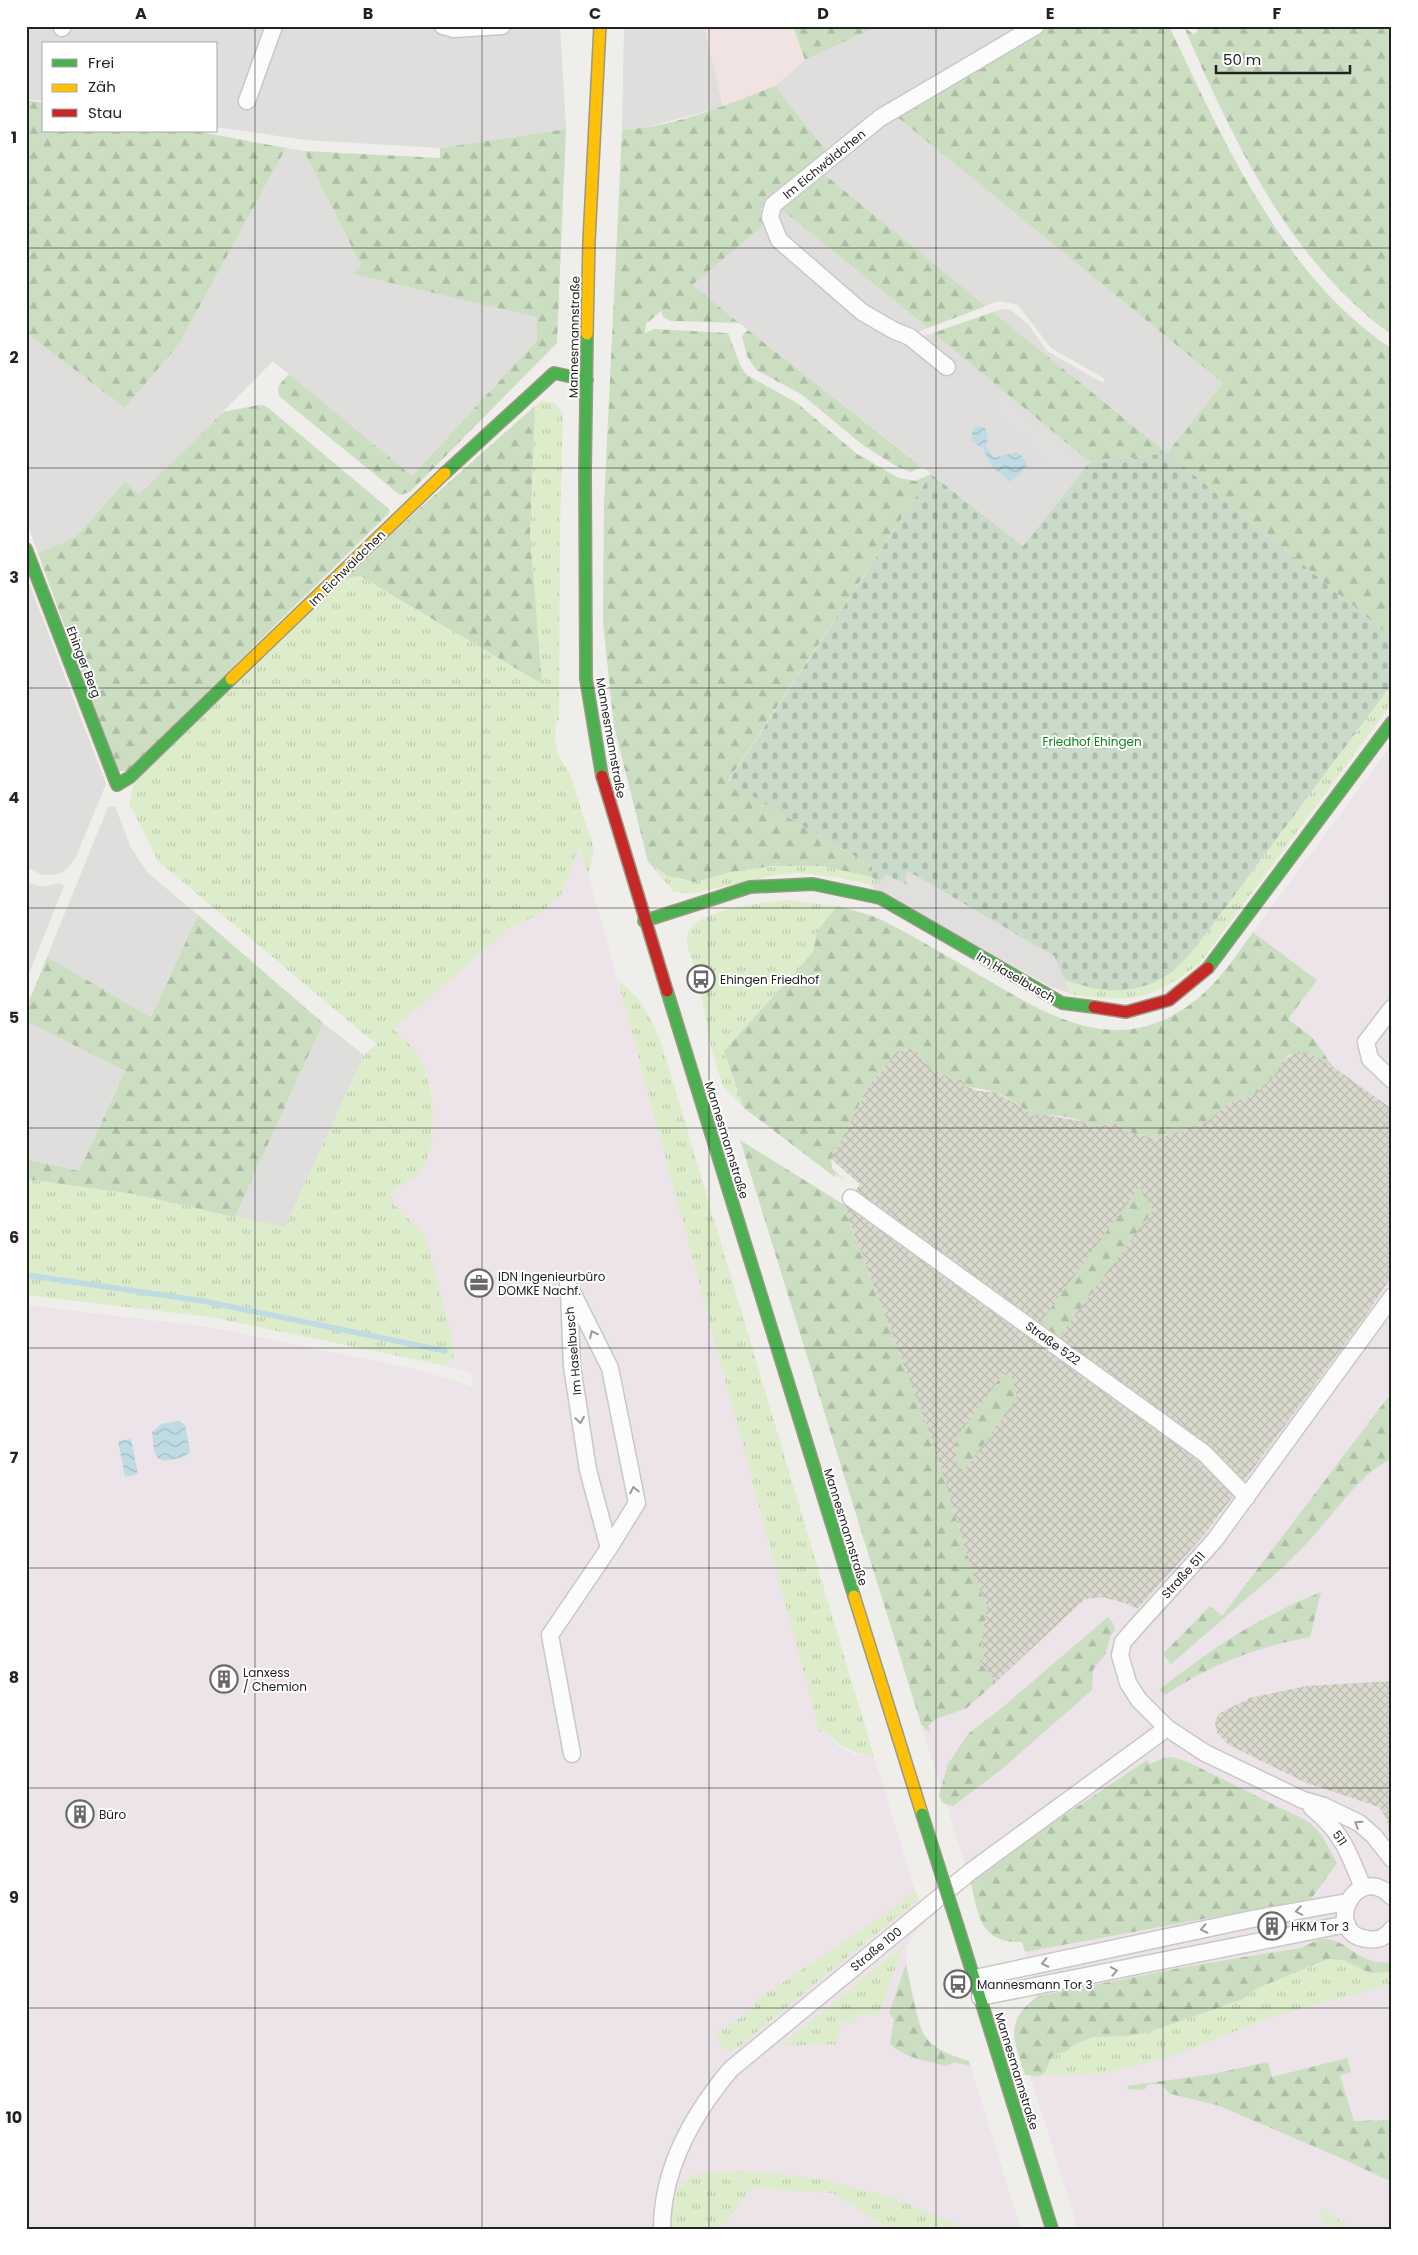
<svg xmlns="http://www.w3.org/2000/svg" width="1418" height="2255" font-family="Poppins,sans-serif">
<style>
.residential{fill:#dfdedc}
.commercial{fill:#f1e3e1}
.industrial{fill:#ede4e9}
.construction{fill:url(#construction-cross-hatch)}
.grass{fill:url(#grass-tufts)}
.forest{fill:url(#forest-firs)}
.cemetery{fill:url(#cemetery-stones)}
.parking{fill:#e0dfde}
.water{fill:url(#water-waves)}
.lines{fill:none;stroke-linecap:round;stroke-linejoin:round}
.stream{stroke:#bfdbe3;stroke-width:5.5}
.street-casing{stroke:#c9c8c7;stroke-width:19}
.fast-casing{stroke:#999a82;stroke-width:14}
.slow-casing{stroke:#999a82;stroke-width:14}
.jam-casing{stroke:#999a82;stroke-width:14}
.street{stroke:#fdfcfc;stroke-width:16}
.fast{stroke:#4caf50;stroke-width:11}
.slow{stroke:#ffc107;stroke-width:11}
.jam{stroke:#c62828;stroke-width:11}
.fast-bridge-casing{stroke:#999a82;stroke-width:14;stroke-linecap:butt}
.fast-bridge{stroke:#4caf50;stroke-width:11}
.oneway{stroke:#9a9a9a}
.grid{fill:none;stroke:#222;stroke-width:1;stroke-opacity:0.55}
.labels{text-anchor:middle;dominant-baseline:central;stroke-width:4;stroke-linejoin:round;paint-order:stroke}
.street-label{font-size:12px;fill:#222;stroke:#fff}
.park-label{font-size:12px;fill:#0c8416;stroke:#fff}
.poi-label{font-size:12px;fill:#222;stroke:#fff;text-anchor:start}
.neatline{fill:none;stroke:#222;stroke-width:2}
.grid-label{font-size:16px;text-anchor:middle;font-weight:bold;fill:#222}
</style>
<defs>
<pattern id="construction-cross-hatch" width="8" height="8" patternUnits="userSpaceOnUse" patternTransform="scale(1.25)"><rect width="8" height="8" fill="#d9d9cd"/><path d="M0 0l8 8M0 8l8-8" fill="none" stroke="#babab0"/></pattern>
<pattern id="grass-tufts" width="24" height="20" patternUnits="userSpaceOnUse" patternTransform="scale(1.25)"><rect width="24" height="20" fill="#ddeccb"/><path d="M3 7l-1-3M5 7V3M7 7l1-3M15 17l-1-3M17 17v-4M19 17l1-3" fill="none" stroke="#bdcaae"/></pattern>
<pattern id="forest-firs" width="22" height="20" patternUnits="userSpaceOnUse" patternTransform="scale(1.25)"><rect width="22" height="20" fill="#cbdec1"/><path d="M5 1l3.5 6h-7zM16 11l3.5 6h-7z" fill="#aebea6"/></pattern>
<pattern id="cemetery-stones" width="16" height="16" patternUnits="userSpaceOnUse" patternTransform="scale(1.25)"><rect width="16" height="16" fill="#cadbca"/><path d="M2 7V4a2 2 0 0 1 4 0v3zM10 15v-3a2 2 0 0 1 4 0v3z" fill="#adbcad"/></pattern>
<pattern id="water-waves" width="16" height="10" patternUnits="userSpaceOnUse" patternTransform="scale(1.25)"><rect width="16" height="10" fill="#bfdbe3"/><path d="M0 5q4-4 8 0t8 0" fill="none" stroke="#a4bcc2"/></pattern>
</defs>
<rect width="100%" height="100%" fill="#f0eeeb"/>
<path class="residential" d="M 26,26 L 560,26 L 566,129 L 440,148 L 305,140 L 216,127 L 216,44 L 44,44 L 44,101 L 26,99 Z
M 624,26 L 705,26 L 723,107 L 639,129 L 622,130 Z
M 878,26 L 1022,26 L 828,153 L 775,86 L 805,60 Z
M 896,116 L 1223,383 L 1167,453 L 993,312 L 1002,309 L 1011,310 L 1029,325 L 1047,351 L 1103,383 L 1105,379 L 1051,348 L 1018,305 L 1000,301 L 986,306 L 824,174 Z
M 286,148 L 304,151 L 361,265 L 354,274 L 537,316 L 537,340 L 412,476 L 273,361 L 139,496 L 125,481 L 76,537 L 38,553 L 26,521 L 26,333 L 125,408 L 179,344 Z
M 781,209 L 928,328 L 913,334 L 886,323 L 784,238 L 774,215 Z
M 767,222 L 862,315 L 918,337 L 933,333 L 1090,462 L 1023,546 L 691,285 Z
M 26,575 L 106,784 L 76,857 L 67,869 L 59,874 L 48,875 L 42,875 L 26,867 Z
M 115,806 L 131,848 L 148,873 L 198,915 L 151,1017 L 47,957 L 108,807 Z
M 26,882 L 43,887 L 59,883 L 64,886 L 26,981 Z
M 26,1021 L 125,1071 L 79,1171 L 26,1159 Z
M 323,1023 L 364,1055 L 285,1227 L 235,1217 Z"/>
<path class="commercial" d="M 704,26 L 793,26 L 805,60 L 775,86 L 723,107 Z"/>
<path class="industrial" d="M 1392,744 L 1392,2229 L 1078,2229 L 1030,2076 L 1025,2075 L 1013,2038 L 1016,2018 L 1023,2009 L 1038,1996 L 1022,1942 L 1006,1941 L 993,1936 L 983,1926 L 979,1917 L 971,1883 L 921,1724 L 856,1303 L 824,1192 L 846,1206 L 860,1184 L 831,1159 L 832,1168 L 844,1180 L 835,1174 L 835,1177 L 815,1162 L 1075,1096 L 1317,980 L 1253,932 Z
M 580,846 L 618,981 L 820,1732 L 825,1731 L 837,1745 L 854,1754 L 874,1756 L 925,1923 L 912,1935 L 907,1948 L 906,1964 L 923,2034 L 936,2047 L 952,2056 L 969,2061 L 1021,2229 L 26,2229 L 26,1305 L 209,1327 L 419,1370 L 474,1387 L 471,1373 L 442,1365 L 452,1360 L 453,1343 L 412,1221 L 395,1205 L 391,1195 L 396,1188 L 413,1179 L 434,1123 L 431,1087 L 420,1057 L 394,1029 L 507,930 L 540,913 Z"/>
<path class="construction" d="M 916,1048 L 923,1061 L 934,1070 L 943,1072 L 952,1080 L 963,1080 L 965,1086 L 979,1091 L 995,1092 L 1021,1106 L 1032,1115 L 1045,1115 L 1085,1122 L 1091,1127 L 1116,1123 L 1129,1132 L 1157,1139 L 1209,1120 L 1227,1104 L 1254,1095 L 1274,1076 L 1281,1062 L 1297,1052 L 1307,1052 L 1318,1056 L 1392,1109 L 1392,1276 L 1364,1318 L 1205,1534 L 1137,1609 L 1125,1603 L 1102,1597 L 1085,1599 L 996,1682 L 978,1662 L 984,1656 L 981,1645 L 987,1606 L 972,1571 L 932,1440 L 844,1207 L 860,1184 L 831,1159 L 868,1087 L 897,1051 Z
M 1392,1681 L 1392,1839 L 1389,1835 L 1387,1819 L 1379,1807 L 1304,1782 L 1229,1745 L 1217,1733 L 1215,1723 L 1218,1714 L 1250,1698 L 1306,1686 Z"/>
<path class="grass" d="M 541,401 L 553,402 L 563,412 L 560,532 L 559,720 L 556,722 L 555,739 L 558,755 L 570,774 L 594,849 L 588,876 L 579,847 L 561,895 L 540,913 L 507,930 L 394,1029 C 402,1038 415,1048 420,1058 C 435,1086 440,1143 421,1170 C 413,1182 399,1183 391,1195 L 395,1205 L 425,1235 L 453,1343 L 454,1354 L 452,1360 L 442,1365 L 210,1317 L 26,1295 L 26,1179 L 134,1194 L 285,1227 L 364,1055 L 376,1044 L 158,861 L 129,803 L 134,783 L 346,578 L 360,576 L 542,684 L 530,535 L 535,406 Z
M 1392,684 L 1392,703 L 1200,963 C 1151,1000 1134,1003 1074,995 L 1064,979 L 1087,988 L 1200,942 Z
M 648,862 C 662,872 679,883 697,881 C 709,880 722,874 734,872 C 781,863 837,860 881,882 L 876,886 L 836,877 L 797,873 L 776,875 L 689,894 L 673,891 Z
M 788,900 L 837,906 L 817,931 L 813,952 L 724,1051 L 744,1108 L 723,1086 L 712,1051 L 700,989 L 704,987 L 700,974 L 697,974 C 694,964 686,948 687,937 C 689,909 767,902 788,900 Z
M 618,981 C 641,996 653,1021 662,1045 L 874,1756 C 852,1753 840,1748 825,1731 L 820,1733 Z
M 915,1891 L 918,1899 L 735,2050 L 725,2051 L 716,2034 L 756,2007 L 753,2002 L 864,1929 Z
M 903,1946 L 880,2012 L 875,2016 L 857,2014 L 855,2023 L 841,2022 L 837,2044 L 781,2046 Z
M 1333,1958 L 1348,1962 L 1370,1973 L 1392,1972 L 1392,1984 L 1271,2017 L 1172,2056 L 1103,2073 L 1040,2076 L 1045,2071 L 1052,2056 L 1067,2051 L 1075,2045 L 1093,2037 L 1127,2036 L 1149,2032 L 1243,1999 L 1260,1987 Z
M 741,2171 C 825,2176 890,2191 965,2229 L 889,2229 L 833,2193 L 750,2188 L 722,2229 L 670,2229 C 674,2171 689,2173 741,2171 Z
M 1322,2208 L 1353,2229 C 1341,2229 1314,2228 1322,2208 Z"/>
<path class="forest" d="M 793,26 L 878,26 L 805,60 Z
M 1050,26 L 1169,26 C 1223,140 1283,277 1392,349 L 1392,638 L 1167,453 L 1090,462 L 933,333 L 993,312 L 1167,453 L 1223,383 L 896,116 Z
M 1200,26 L 1392,26 L 1392,335 C 1289,261 1233,140 1184,27 L 1194,35 Z
M 775,86 L 828,153 L 761,209 L 767,222 L 692,285 L 739,323 L 671,321 L 663,317 L 661,311 L 646,324 L 645,333 L 654,329 L 728,333 L 741,367 L 747,375 L 797,403 L 857,454 L 899,478 L 915,481 L 931,474 L 728,781 L 874,868 L 868,876 L 822,866 L 772,866 L 732,872 L 696,882 L 668,876 L 648,862 L 614,726 L 603,623 L 604,503 L 622,130 C 675,127 727,105 775,86 Z
M 26,100 L 44,103 L 44,131 L 195,131 L 286,148 L 179,344 L 125,408 L 26,333 Z
M 566,129 L 557,343 L 410,492 L 400,495 L 280,397 C 274,387 282,382 289,374 L 412,476 L 537,340 L 537,317 L 353,274 L 361,265 L 304,151 L 440,158 L 440,148 Z
M 824,174 L 986,306 L 928,328 L 781,209 Z
M 748,330 L 922,467 L 911,472 L 896,466 L 864,446 L 801,394 L 756,370 L 747,356 L 742,336 Z
M 259,405 L 266,406 L 388,508 L 390,512 L 127,771 L 117,771 L 38,553 L 76,537 L 125,481 L 139,495 L 223,412 Z
M 535,406 L 530,535 L 542,684 L 360,576 L 346,578 L 419,509 Z
M 837,906 C 852,910 870,914 884,921 C 919,939 952,959 986,979 C 1052,1018 1119,1058 1192,1003 C 1217,985 1235,957 1253,932 L 1317,980 L 1288,1019 L 1313,1038 L 1333,1067 L 1307,1052 L 1288,1055 L 1281,1062 L 1274,1076 L 1254,1095 L 1227,1104 L 1209,1120 L 1181,1131 L 1157,1139 L 1129,1132 L 1116,1123 L 1091,1127 C 1079,1115 1048,1114 1032,1116 C 1022,1106 1009,1097 995,1092 C 986,1089 975,1089 965,1086 L 963,1080 L 952,1080 C 945,1074 941,1074 934,1070 C 925,1066 921,1056 916,1048 L 897,1051 L 868,1087 L 831,1159 L 832,1168 L 844,1180 L 835,1174 L 835,1177 L 744,1108 L 724,1051 L 813,952 L 817,931 Z
M 198,915 L 323,1023 L 235,1217 L 134,1194 L 26,1179 L 26,1159 L 79,1171 L 125,1071 L 26,1021 L 26,1009 L 47,957 L 151,1017 Z
M 740,1140 L 846,1206 L 850,1224 L 932,1440 L 972,1571 L 987,1606 L 981,1645 L 984,1656 L 979,1662 L 996,1682 L 967,1708 L 936,1719 L 928,1726 L 931,1732 L 930,1733 L 921,1724 Z
M 1139,1187 L 1153,1210 L 1059,1337 L 1040,1323 Z
M 1003,1374 L 1012,1377 L 1017,1398 L 963,1472 L 956,1461 L 956,1438 Z
M 1392,1392 L 1392,1458 L 1370,1472 L 1353,1489 L 1310,1540 L 1282,1568 L 1171,1664 L 1163,1654 L 1210,1606 L 1222,1616 Z
M 1321,1592 L 1310,1637 C 1257,1647 1210,1665 1165,1695 L 1159,1690 C 1209,1650 1261,1616 1321,1592 Z
M 1108,1617 L 1113,1623 L 1115,1630 L 1110,1637 L 1106,1653 L 1093,1670 L 1092,1690 L 1002,1769 L 953,1806 L 943,1803 L 939,1795 L 948,1764 L 968,1734 L 1004,1706 Z
M 1171,1757 L 1186,1761 L 1309,1822 L 1321,1834 L 1337,1863 L 1311,1899 L 1025,1952 L 1022,1942 C 981,1944 978,1915 971,1883 L 1035,1835 L 1147,1760 L 1150,1764 L 1164,1758 Z
M 1320,1939 C 1351,1937 1354,1966 1392,1962 L 1392,1972 L 1370,1973 L 1343,1960 L 1328,1959 L 1260,1987 L 1243,1999 L 1149,2032 L 1127,2036 L 1093,2037 L 1075,2044 L 1067,2051 L 1052,2056 L 1045,2072 L 1040,2076 L 1025,2075 C 1014,2040 1003,2022 1038,1996 L 1190,1966 L 1300,1948 Z
M 906,1964 C 910,1982 916,2018 923,2033 C 931,2049 953,2056 969,2061 L 970,2066 L 955,2062 L 946,2066 C 927,2061 905,2058 890,2044 L 894,2019 L 889,2013 Z
M 1347,2058 L 1351,2072 L 1340,2076 L 1354,2121 L 1392,2120 L 1392,2182 L 1334,2155 L 1217,2105 L 1171,2094 L 1160,2084 L 1149,2084 L 1144,2090 L 1128,2089 L 1127,2086 L 1213,2074 L 1268,2062 L 1272,2077 Z"/>
<path class="cemetery" d="M 1167,453 L 1392,638 L 1392,684 L 1199,943 C 1190,953 1180,966 1169,974 C 1136,996 1099,994 1064,979 L 1054,956 L 906,874 L 907,885 L 886,875 L 881,882 L 868,876 L 873,867 L 728,782 L 931,474 L 1023,546 L 1090,462 Z"/>
<path class="parking" d="M 1002,394 L 1078,457 L 1062,478 L 1057,473 L 1044,468 L 1026,441 L 987,411 Z
M 908,871 L 1054,956 L 1070,991 L 1074,995 L 1051,987 L 870,886 L 881,882 L 886,875 L 907,885 L 906,874 Z"/>
<path class="water" d="M 978,426 L 985,428 L 988,438 L 986,446 L 994,458 L 1016,452 L 1023,457 L 1027,465 L 1019,475 L 1010,481 L 992,467 L 983,449 L 971,440 L 973,428 Z
M 179,1421 L 185,1425 L 190,1451 C 186,1457 182,1457 175,1459 C 151,1465 155,1451 152,1432 L 161,1424 Z
M 131,1439 L 138,1474 L 125,1477 L 118,1441 Z"/>
<g class="lines">
<path class="stream" d="M 26,1275 L 203,1301 L 445,1351"/>
<g class="street-casing">
<path id="street" d="M 443,26 L 454,29 L 502,26
M 62,28 L 63,26
M 247,101 L 274,26
M 947,367 L 910,337 L 895,331 L 862,312 L 779,240 L 770,217 L 773,205 L 880,118 L 1036,26
M 1392,1008 L 1366,1042 L 1370,1059 L 1392,1080
M 851,1198 L 1204,1453 L 1247,1497
M 568,1284 L 610,1368 L 637,1503 L 609,1548 L 550,1635 L 572,1754
M 569,1292 L 572,1366 L 588,1470 L 609,1548
M 1392,1297 L 1214,1541 L 1136,1627 L 1123,1642 L 1120,1655 L 1128,1683 L 1139,1700 L 1167,1728 L 1205,1753 L 1303,1800 L 1324,1806 L 1359,1823 L 1374,1836 L 1392,1859
M 1312,1808 C 1342,1832 1349,1853 1363,1888
M 1392,1897 C 1356,1859 1321,1933 1367,1939 C 1377,1941 1386,1937 1392,1929
M 975,1978 L 1252,1919 L 1347,1902
M 980,1997 L 1347,1924
M 662,2229 C 662,2168 693,2114 731,2069 L 970,1872 L 1167,1728"/>
</g>
<g class="fast-casing">
<path id="fast" d="M 587,334 L 585,471 L 586,679 L 602,776
M 445,473 L 554,373 L 587,380
M 26,549 L 117,785 L 130,777 L 231,679
M 644,921 L 750,887 L 813,884 L 880,898 L 1062,1003 L 1094,1007
M 1208,968 L 1392,722
M 667,991 L 854,1596
M 958,1927 L 1052,2229"/>
</g>
<g class="slow-casing">
<path id="slow" d="M 587,334 L 589,241 L 600,26
M 231,679 L 445,473
M 854,1596 L 922,1814"/>
</g>
<g class="jam-casing">
<path id="jam" d="M 602,776 L 667,991
M 1094,1007 L 1126,1012 L 1169,1000 L 1208,968"/>
</g>
<use href="#street" class="street"/>
<use href="#fast" class="fast"/>
<use href="#slow" class="slow"/>
<use href="#jam" class="jam"/>
<g class="fast-bridge-casing">
<path id="fast-bridge" d="M 922,1814 L 958,1927"/>
</g>
<use href="#fast-bridge" class="fast-bridge"/>
</g>
<defs><path id="oneway-chevron" d="M-2-3.5L2.5 0L-2 3.5" fill="none" stroke-width="1.6" stroke-linecap="round" stroke-linejoin="round" transform="scale(1.25)"/></defs>
<g class="oneway">
<use href="#oneway-chevron" transform="translate(593 1334) rotate(-116)"/>
<use href="#oneway-chevron" transform="translate(580 1420) rotate(81)"/>
<use href="#oneway-chevron" transform="translate(634 1490) rotate(-101)"/>
<use href="#oneway-chevron" transform="translate(1358 1824) rotate(-147)"/>
<use href="#oneway-chevron" transform="translate(1299 1911) rotate(170)"/>
<use href="#oneway-chevron" transform="translate(1204 1929) rotate(168)"/>
<use href="#oneway-chevron" transform="translate(1045 1963) rotate(168)"/>
<use href="#oneway-chevron" transform="translate(1114 1971) rotate(-11)"/>
</g>
<path class="grid" d="M 255,26 L 255,2229M 482,26 L 482,2229M 709,26 L 709,2229M 936,26 L 936,2229M 1163,26 L 1163,2229M 26,248 L 1392,248M 26,468 L 1392,468M 26,688 L 1392,688M 26,908 L 1392,908M 26,1128 L 1392,1128M 26,1348 L 1392,1348M 26,1568 L 1392,1568M 26,1788 L 1392,1788M 26,2008 L 1392,2008"/>
<defs>
<g id="bus-ring" transform="scale(1.4375)"><circle r="9.5" fill="#fff" stroke="#6a6968" stroke-width="1.5"/><path d="M-5-6H5V4H4V6H2V4H-2V6H-4V4H-5ZM-3.5-4V0h7V-4ZM-3.5 1.2v1.5H-2V1.2ZM2 1.2v1.5H3.5V1.2Z" fill="#6a6968"/></g>
<g id="office-ring" transform="scale(1.4375)"><circle r="9.5" fill="#fff" stroke="#6a6968" stroke-width="1.5"/><path d="M-6-3h4V-5.5h4V-3h4V5H-6ZM-1-4.5V-3h2v-1.5ZM-6 0V1H6V0Z" fill="#6a6968"/></g>
<g id="building-ring" transform="scale(1.4375)"><circle r="9.5" fill="#fff" stroke="#6a6968" stroke-width="1.5"/><path d="M-4-6H4V6H1V3H-1V6H-4ZM-2.5-4.3h1.7v1.8h-1.7ZM.8-4.3h1.7v1.8H.8ZM-2.5-1h1.7V.8h-1.7ZM.8-1h1.7V.8H.8Z" fill="#6a6968"/></g>
</defs>
<g fill-rule="evenodd">
<use href="#bus-ring" x="701" y="979"/>
<use href="#office-ring" x="479" y="1283"/>
<use href="#building-ring" x="224" y="1679"/>
<use href="#building-ring" x="80" y="1814"/>
<use href="#building-ring" x="1272" y="1926"/>
<use href="#bus-ring" x="958" y="1984"/>
</g>
<g class="labels">
<g class="street-label">
<text transform="translate(824 164) rotate(-39)">Im Eichwäldchen</text>
<text transform="translate(574 337) rotate(-89)">Mannesmannstraße</text>
<text transform="translate(347 568) rotate(-45)">Im Eichwäldchen</text>
<text transform="translate(84 662) rotate(69)">Ehinger Berg</text>
<text transform="translate(611 738) rotate(80)">Mannesmannstraße</text>
<text transform="translate(1016 977) rotate(30)">Im Haselbusch</text>
<text transform="translate(727 1140) rotate(73)">Mannesmannstraße</text>
<text transform="translate(1053 1343) rotate(36)">Straße 522</text>
<text transform="translate(573 1351) rotate(-95)">Im Haselbusch</text>
<text transform="translate(846 1527) rotate(73)">Mannesmannstraße</text>
<text transform="translate(1183 1575) rotate(-48)">Straße 511</text>
<text transform="translate(1340 1838) rotate(57)">511</text>
<text transform="translate(876 1949) rotate(-39)">Straße 100</text>
<text transform="translate(1017 2071) rotate(73)">Mannesmannstraße</text>
</g>
<g class="park-label">
<text x="1092" y="741">Friedhof Ehingen</text>
</g>
<g class="poi-label">
<text x="720" y="979">Ehingen Friedhof</text>
<text x="498" y="1276">IDN Ingenieurbüro<tspan x="498" dy="14">DOMKE Nachf.</tspan></text>
<text x="243" y="1672">Lanxess<tspan x="243" dy="14">/ Chemion</tspan></text>
<text x="99" y="1814">Büro</text>
<text x="1291" y="1926">HKM Tor 3</text>
<text x="977" y="1984">Mannesmann Tor 3</text>
</g>
</g>
<rect width="1418" height="2255" fill="none" stroke="#ffffff" stroke-width="55"/>
<rect x="42" y="42" width="175" height="90" fill="#ffffff" stroke="#a7a7a7"/>
<rect x="52" y="59" width="25" height="8" fill="#4caf50" stroke="#a7a7a7"/>
<text x="88" y="68" font-size="15" fill="#222222">Frei</text>
<rect x="52" y="84" width="25" height="8" fill="#ffc107" stroke="#a7a7a7"/>
<text x="88" y="92" font-size="15" fill="#222222">Zäh</text>
<rect x="52" y="109" width="25" height="8" fill="#c62828" stroke="#a7a7a7"/>
<text x="88" y="118" font-size="15" fill="#222222">Stau</text>
<path d="M1216 65v8h134v-8" fill="none" stroke="#222222" stroke-width="2.5"/>
<text x="1223" y="65" font-size="15" fill="#222222" stroke="#ffffff" stroke-width="4" paint-order="stroke">50 m</text>
<rect x="28" y="28" width="1362" height="2200" class="neatline"/>
<g class="grid-label">
<text x="141" y="19">A</text>
<text x="368" y="19">B</text>
<text x="595" y="19">C</text>
<text x="823" y="19">D</text>
<text x="1050" y="19">E</text>
<text x="1277" y="19">F</text>
<text x="14" y="143">1</text>
<text x="14" y="363">2</text>
<text x="14" y="583">3</text>
<text x="14" y="803">4</text>
<text x="14" y="1023">5</text>
<text x="14" y="1243">6</text>
<text x="14" y="1463">7</text>
<text x="14" y="1683">8</text>
<text x="14" y="1903">9</text>
<text x="14" y="2123">10</text>
</g>
</svg>
